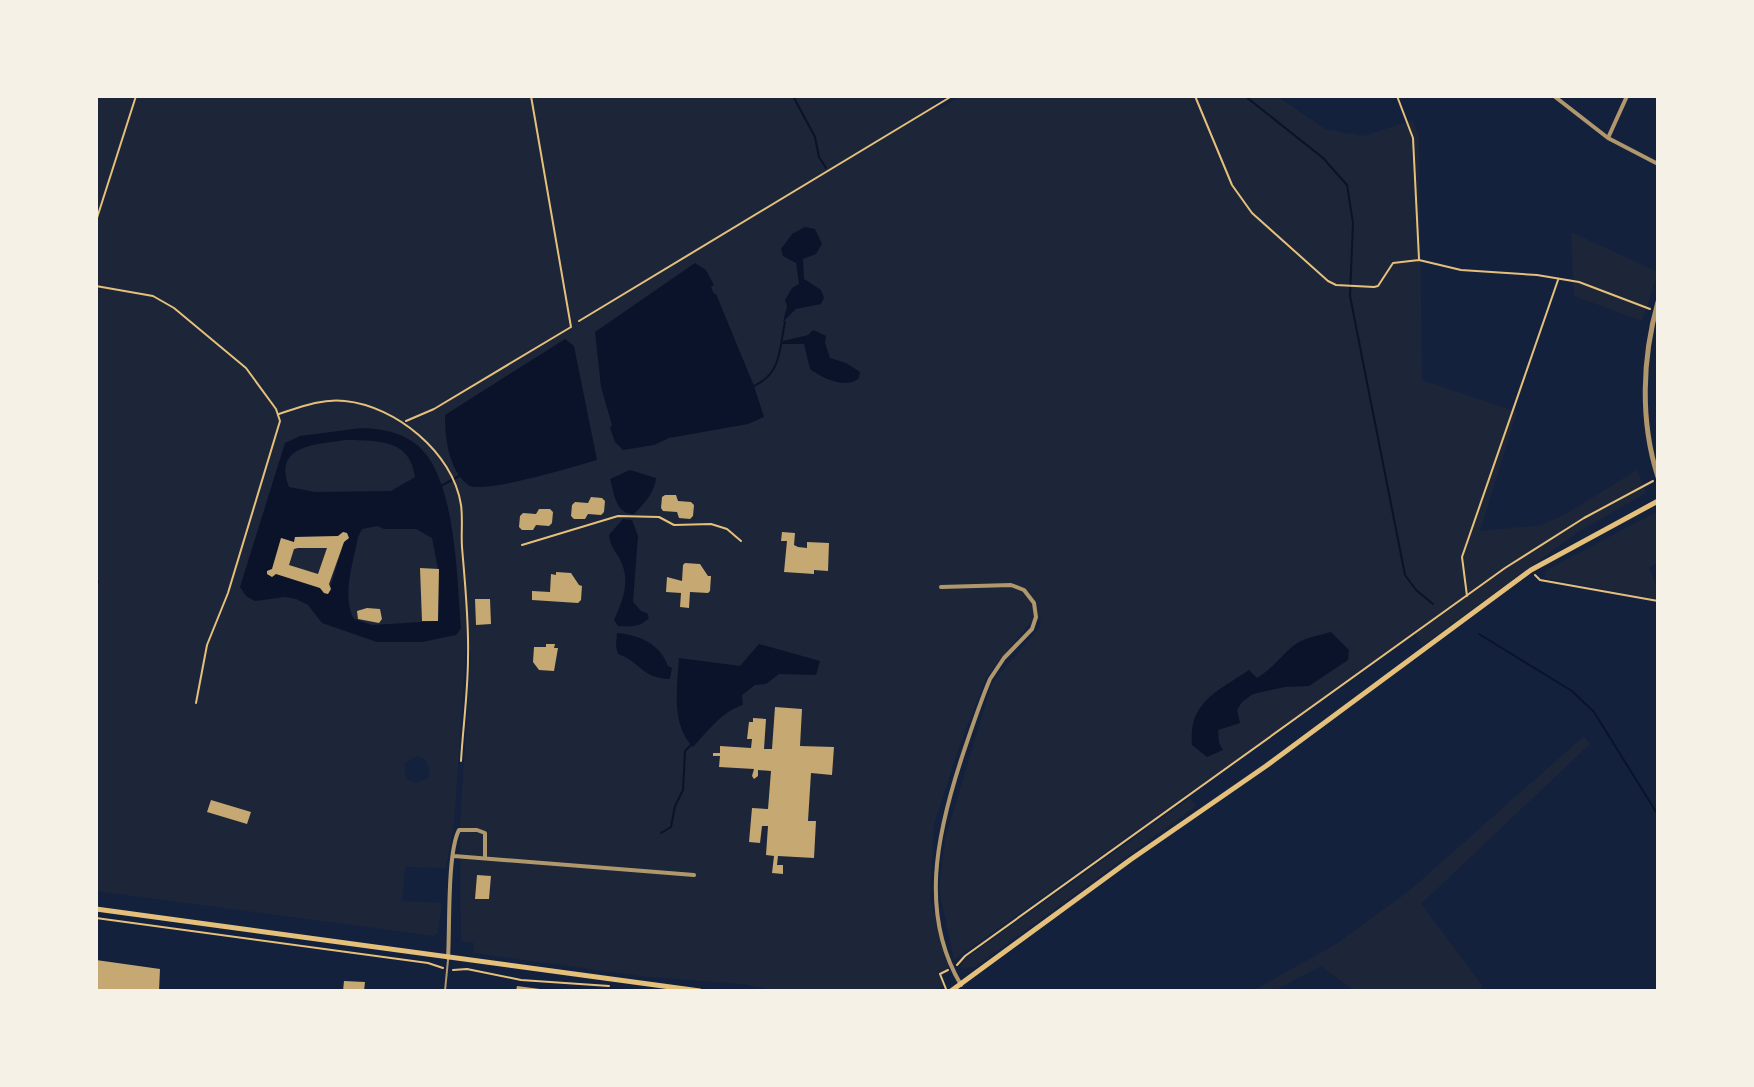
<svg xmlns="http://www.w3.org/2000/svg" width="1754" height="1087" font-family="'DM Sans',sans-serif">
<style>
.green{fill:#1d2539;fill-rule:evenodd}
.water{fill:#0b132b;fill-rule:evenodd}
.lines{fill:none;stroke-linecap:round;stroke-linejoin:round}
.stream{stroke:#0b132b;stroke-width:2}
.building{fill:#c6a872;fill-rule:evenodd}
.path{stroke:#e5c07b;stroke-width:2}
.service{stroke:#b1986c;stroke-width:2}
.minor{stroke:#b1986c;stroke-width:4}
.tertiary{stroke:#b1986c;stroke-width:5}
.secondary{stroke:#e5c07b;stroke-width:5}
</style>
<rect width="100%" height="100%" fill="#14213d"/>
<path class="green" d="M 96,96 L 947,96 L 933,104 L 937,110 L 961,96 L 1277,96 L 1325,129 L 1363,136 L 1413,120 L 1419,136 L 1422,380 L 1517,412 L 1480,531 L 1541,525 L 1564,515 L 1637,470 L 1646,493 L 1580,531 L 1422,646 L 1415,633 L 954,960 L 939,889 L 945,839 L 992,683 L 1039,628 L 1041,619 L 1029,624 L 986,678 L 958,750 L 934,824 L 930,897 L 949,968 L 942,973 L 943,987 L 934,991 L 774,991 L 743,984 L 647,977 L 473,953 L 474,943 L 461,941 L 460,825 L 471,650 L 466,650 L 454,823 L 446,868 L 405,867 L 402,901 L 442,903 L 438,933 L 434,936 L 96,891 ZM 417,756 L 425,759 L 430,770 L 428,778 L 417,783 L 408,780 L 404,772 L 405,763 Z
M 1571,232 L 1658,272 L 1642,321 L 1574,296 Z
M 1658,511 L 1658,563 L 1649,567 L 1658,591 L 1658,600 L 1545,578 L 1545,571 L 1548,569 Z
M 1584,736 L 1590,744 L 1421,904 L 1482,985 L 1481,991 L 1354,991 L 1321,966 L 1274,991 L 1253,991 L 1336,944 L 1409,891 Z
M 1190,798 L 1196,806 L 975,967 L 960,968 L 966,958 Z"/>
<path class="water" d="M 805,227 L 815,229 L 822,244 L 816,254 L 803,259 L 804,279 L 821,290 L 824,298 L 821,304 L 796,309 L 783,322 L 787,306 L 785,300 L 792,288 L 799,284 L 796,263 L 783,256 L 781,249 L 792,234 Z
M 695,263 L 706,270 L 714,285 L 711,287 L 714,294 L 716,294 L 754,386 L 764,417 L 748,424 L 669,438 L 654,445 L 623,450 L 615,442 L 610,428 L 612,425 L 601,387 L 595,332 Z
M 813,330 L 826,336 L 825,343 L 830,358 L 846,363 L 860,372 L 859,378 C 847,390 822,378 810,369 L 804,344 L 782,344 L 783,341 L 808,335 Z
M 565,339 L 574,346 L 597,460 C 577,466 481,495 468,485 C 448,469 445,437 445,415 Z
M 361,428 C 387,429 412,434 428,457 C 456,497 457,580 461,628 L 456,635 L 422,642 L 377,642 L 322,623 L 308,605 L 296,599 L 285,597 L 255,601 L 246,596 L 240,587 L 285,443 L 300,436 ZM 347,440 C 379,441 410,439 415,477 L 391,491 L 315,492 L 289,487 C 272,444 319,444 347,440 ZM 378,526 L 384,529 L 416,529 L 432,538 L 438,569 L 438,621 L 372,625 L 354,619 C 341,595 354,561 358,537 L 362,529 ZM 343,532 L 347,533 L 349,538 L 344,542 L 328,594 L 324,593 L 320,588 L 276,574 L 272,577 L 267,574 L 267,571 L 272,569 L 281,538 L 294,542 L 295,537 L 338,536 Z
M 630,470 L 656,478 C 655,492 644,504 634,514 C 615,514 615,495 610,479 Z
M 623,519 L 632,520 L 638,536 L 633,602 L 641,611 L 647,613 L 649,618 C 640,627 631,627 618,626 L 614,620 C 622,603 630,583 622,564 C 617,551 611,550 609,535 Z
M 1331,632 L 1349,650 L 1348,660 L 1309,686 L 1285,687 L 1253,694 L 1242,702 L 1237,710 L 1240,723 L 1218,730 L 1219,743 L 1223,750 L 1207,757 L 1192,745 C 1188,702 1218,691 1249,670 L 1257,678 C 1273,669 1283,652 1299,642 C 1308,637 1321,635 1331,632 Z
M 617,633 C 640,635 660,644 668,666 L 672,668 L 670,679 C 641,678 642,663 618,654 L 616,646 Z
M 759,644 L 820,661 L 816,675 L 779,674 L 766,684 L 755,685 L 742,695 L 743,705 C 722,711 707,732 693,747 C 671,725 677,688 679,658 L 740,666 Z"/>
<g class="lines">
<path class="stream" d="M 793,96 L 815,137 L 819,157 L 826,168
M 1245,96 L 1323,158 L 1347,185 L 1353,223 L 1350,296 L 1405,575 L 1416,590 L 1433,604
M 754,386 C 782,373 779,349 785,322
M 441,486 L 461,475
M 96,588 L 98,581
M 1479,634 L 1572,691 L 1594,712 L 1658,815
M 661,833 L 671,827 L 675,806 L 683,790 L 685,751 L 691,745"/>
</g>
<path class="building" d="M 665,495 L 676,495 L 678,501 L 691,502 L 694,505 L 693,516 L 690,519 L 679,518 L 677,512 L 663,511 L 661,508 L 662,497 Z
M 591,497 L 602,498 L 605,501 L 604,512 L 601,515 L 588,514 L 585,519 L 574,519 L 571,516 L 572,505 L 575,502 L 588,503 Z
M 539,509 L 550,509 L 553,512 L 552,523 L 549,526 L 536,525 L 533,530 L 522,530 L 519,527 L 520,516 L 523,513 L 536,514 Z
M 343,532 L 347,533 L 349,538 L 344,542 L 329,584 L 331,589 L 328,594 L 324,593 L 320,588 L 276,574 L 272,577 L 267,574 L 267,571 L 272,569 L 281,538 L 294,542 L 295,537 L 338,536 ZM 298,548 L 327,548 L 318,574 L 289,565 L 294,549 Z
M 782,532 L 795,533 L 794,545 L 798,547 L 807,548 L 807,542 L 829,543 L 828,571 L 814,570 L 814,574 L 784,572 L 787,541 L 781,541 Z
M 685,563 L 700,564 L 708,576 L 711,576 L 710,591 L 708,593 L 690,592 L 689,608 L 680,607 L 681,593 L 666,592 L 667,577 L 682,581 L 683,565 Z
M 420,568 L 439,569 L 438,621 L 422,621 Z
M 556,572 L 571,573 L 579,585 L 582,586 L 581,600 L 578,603 L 532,600 L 532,591 L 550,592 L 551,574 L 556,575 Z
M 475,599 L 490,599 L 491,624 L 476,625 Z
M 367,608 L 380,609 L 382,619 L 379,623 L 358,619 L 357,611 Z
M 546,644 L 555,644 L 554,648 L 558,648 L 554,671 L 539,670 L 533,662 L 534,647 L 546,647 Z
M 775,707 L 802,709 L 800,746 L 834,747 L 832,775 L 811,773 L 808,821 L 816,821 L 814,858 L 778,856 L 777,865 L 783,865 L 783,874 L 772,873 L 774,856 L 766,855 L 768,826 L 762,826 L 760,843 L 749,842 L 752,808 L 768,809 L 771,771 L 758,770 L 758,776 L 754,779 L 752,776 L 754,769 L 719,767 L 720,756 L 713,756 L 713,753 L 720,753 L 720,746 L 751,748 L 752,739 L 747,739 L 749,722 L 753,722 L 753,718 L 766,719 L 764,749 L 772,749 Z
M 211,800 L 251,812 L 247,824 L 207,812 Z
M 477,875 L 491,876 L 489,899 L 475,899 Z
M 96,960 L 160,969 L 159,991 L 96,991 Z
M 344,981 L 365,982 L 364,991 L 343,991 Z
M 517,986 L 540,989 L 540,991 L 516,991 Z"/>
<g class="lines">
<path class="path" d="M 1195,96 L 1232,185 L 1252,213 L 1328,281 L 1336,285 L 1374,287 L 1378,286 L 1393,263 L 1419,260 L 1461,270 L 1537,275 L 1579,282 L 1650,309
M 1397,96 L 1413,138 L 1419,259
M 96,221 L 136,96
M 96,286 L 153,296 L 174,308 L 246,368 L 276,409 L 280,421 L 228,593 L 207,645 L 196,703
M 579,321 L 952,96
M 279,414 C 300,407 323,398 345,401 C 395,406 453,452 461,505 C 463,518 461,533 462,547 C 465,584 469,621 468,657 C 468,692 463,727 461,761
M 406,421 L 434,409 L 571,327 L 531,96
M 522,545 L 618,516 L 659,517 L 674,525 L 711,524 L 727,529 L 741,541
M 1535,575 L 1540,580 L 1658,601
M 1467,596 L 1462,557 L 1558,280
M 96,918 L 428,963 L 443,968
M 957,965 L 965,956 L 1505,568 L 1584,518 L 1653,481
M 453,970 L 467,969 L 521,980 L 609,986
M 946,989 L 940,974 L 948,970"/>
<path class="service" d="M 445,991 L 448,960"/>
<path class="minor" d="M 1554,96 L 1608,138 L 1658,164
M 1608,138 L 1627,96
M 941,587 L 1011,585 L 1024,590 L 1034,603 L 1036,617 L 1032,629 L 1004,658 L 990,679 C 979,705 970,733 961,760 C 937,834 919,914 961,985
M 454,856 L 694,875
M 448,958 C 450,928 447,853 459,830 L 477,830 L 485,833 L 485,858"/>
<path class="tertiary" d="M 1658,302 C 1642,358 1640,422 1658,477"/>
<path class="secondary" d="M 96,909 L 700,991
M 951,991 L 1130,860 L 1266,766 L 1531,570 L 1658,501"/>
</g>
<rect width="1754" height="1087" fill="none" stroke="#f6f1e7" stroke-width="196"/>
</svg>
